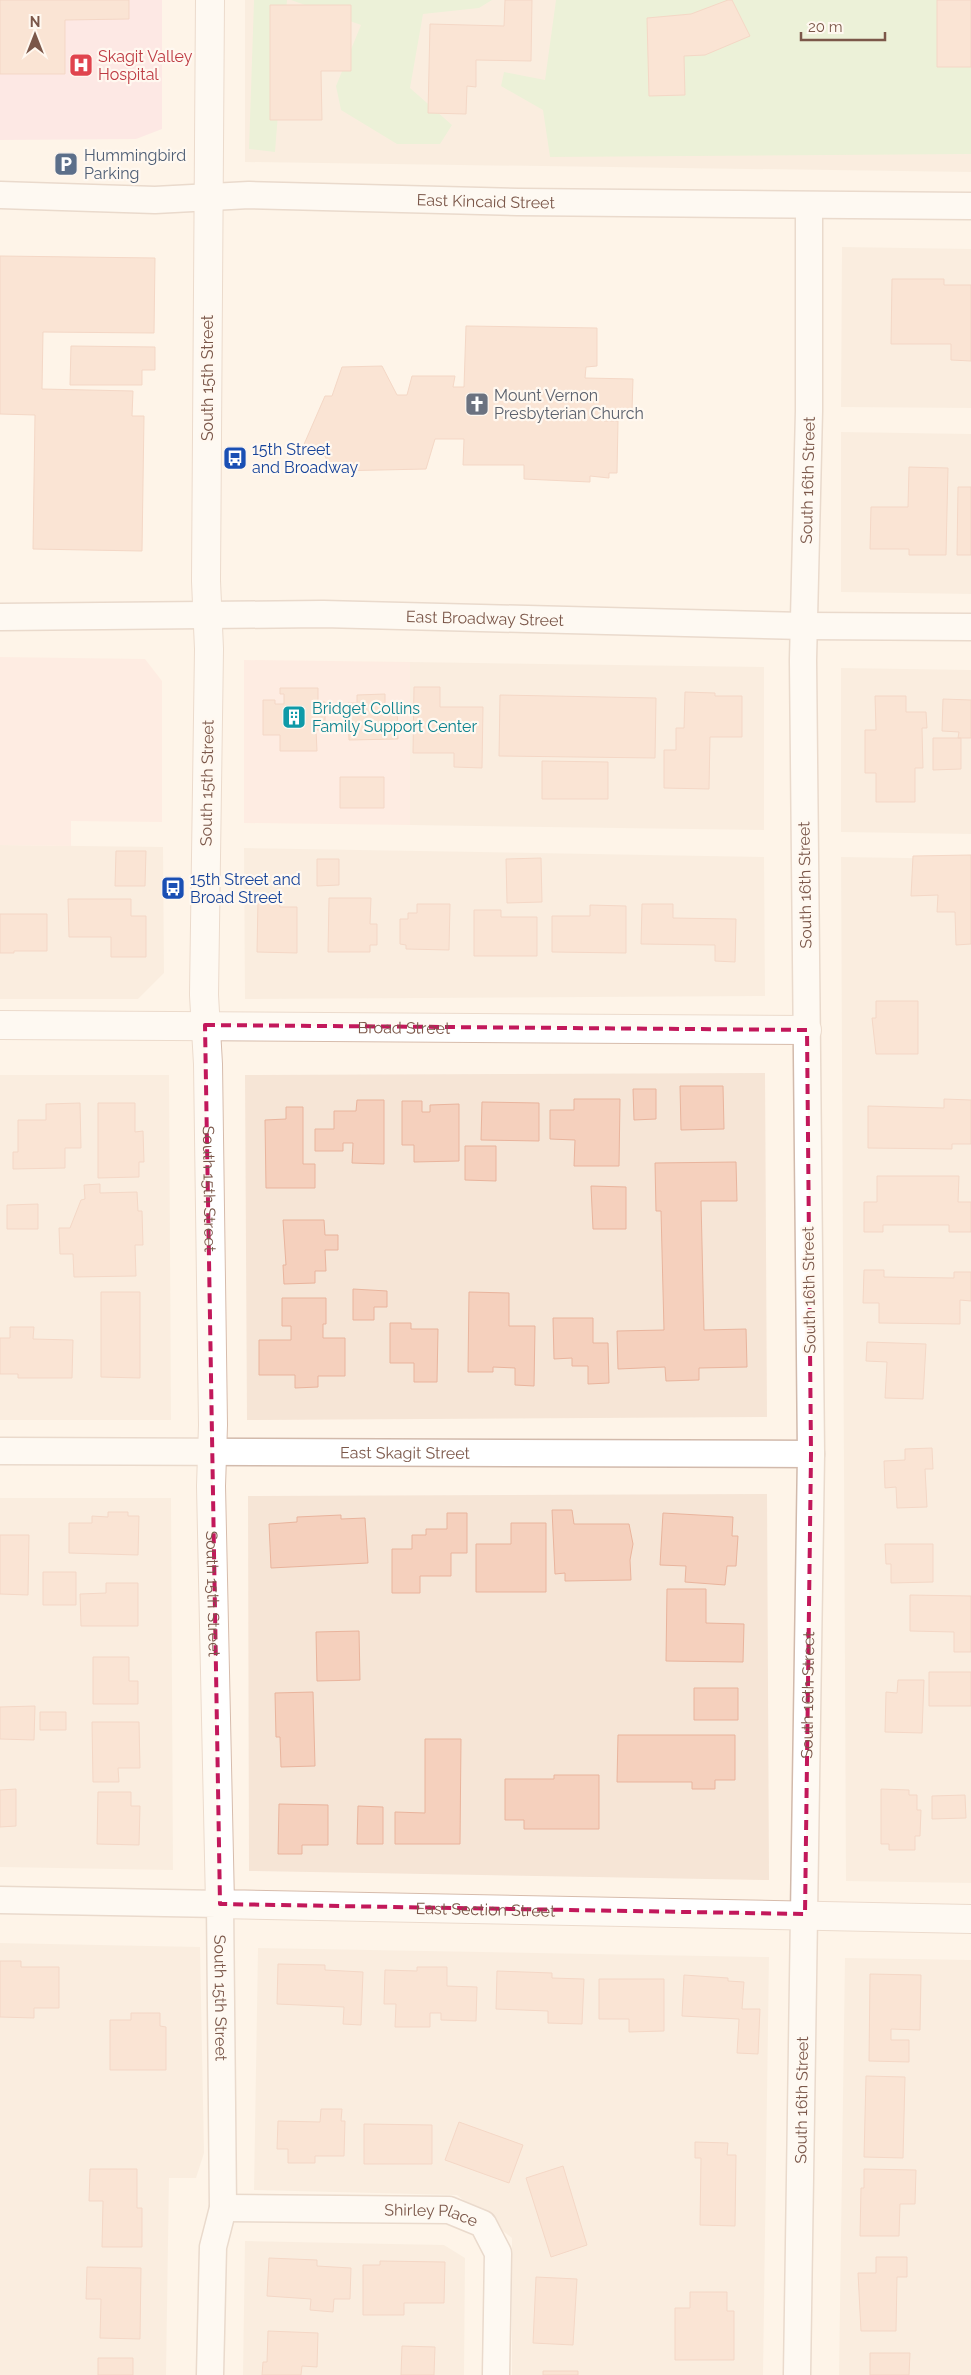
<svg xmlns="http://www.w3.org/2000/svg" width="971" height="2375" font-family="Raleway,sans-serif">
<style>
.residential{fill:#f6e5d6}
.commercial{fill:#ffe3db}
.medical{fill:#fcdae1}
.green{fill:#d8edc5}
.building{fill:#f5d0bd;stroke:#e9b49d}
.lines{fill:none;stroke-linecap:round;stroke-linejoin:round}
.street-casing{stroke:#d2baac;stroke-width:29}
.secondary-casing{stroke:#d7bcac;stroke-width:30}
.street{stroke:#fff;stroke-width:26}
.secondary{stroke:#fff;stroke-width:28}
.marked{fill:none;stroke:#c2185b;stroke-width:4;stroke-dasharray:10 6;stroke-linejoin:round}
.labels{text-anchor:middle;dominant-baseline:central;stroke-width:4.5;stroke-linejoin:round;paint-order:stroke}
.health-label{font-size:16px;fill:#be3a42;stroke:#fff8f0;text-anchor:start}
.service-label{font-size:16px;fill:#4e5e75;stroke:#fff8f0;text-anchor:start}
.street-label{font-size:16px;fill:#7b5749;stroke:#fff8f0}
.worship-label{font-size:16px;fill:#5b616d;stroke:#fff8f0;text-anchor:start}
.transit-label{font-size:16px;fill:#164399;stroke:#fff8f0;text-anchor:start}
.culture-label{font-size:16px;fill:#0d838f;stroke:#fff8f0;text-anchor:start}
</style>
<rect width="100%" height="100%" fill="#fef4e8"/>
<path class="residential" d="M 245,0 L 971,0 L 971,172 L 245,162 Z
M 842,247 L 971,249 L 971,408 L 841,407 Z
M 841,432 L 971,434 L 971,594 L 841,592 Z
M 410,662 L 764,667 L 764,830 L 410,825 Z
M 841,668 L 971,670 L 971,834 L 841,832 Z
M 0,845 L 163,847 L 164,973 L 138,999 L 0,999 Z
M 244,848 L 764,857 L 765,996 L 245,999 Z
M 841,857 L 971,859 L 971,1883 L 846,1881 Z
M 765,1073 L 767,1417 L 247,1420 L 245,1075 Z
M 0,1075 L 169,1075 L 171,1420 L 0,1420 Z
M 767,1494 L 769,1880 L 249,1871 L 248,1496 Z
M 0,1498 L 171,1498 L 173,1870 L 0,1867 Z
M 0,1943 L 200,1947 L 204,2153 L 196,2178 L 169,2178 L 166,2375 L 0,2375 Z
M 258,1948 L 769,1957 L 763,2375 L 512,2375 L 512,2238 L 457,2195 L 254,2190 Z
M 845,1958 L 971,1960 L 971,2375 L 839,2375 Z
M 245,2241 L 444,2245 L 465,2258 L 464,2375 L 243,2375 Z"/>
<path class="commercial" d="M 0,657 L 145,659 L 162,681 L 162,822 L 71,821 L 71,846 L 0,845 Z
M 244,660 L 410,662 L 410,825 L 244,823 Z"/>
<path class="medical" d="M 0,0 L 162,0 L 162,129 L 136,139 L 0,140 Z"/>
<path class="green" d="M 254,0 L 287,0 L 275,152 L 249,149 Z
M 291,0 L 492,0 L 479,8 L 423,14 L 410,88 L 452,125 L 440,144 L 397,144 L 341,110 L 336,86 L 361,25 Z
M 556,0 L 971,0 L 971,154 L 550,157 L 543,110 L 501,86 L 504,72 L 545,80 Z"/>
<path class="building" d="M 0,0 L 129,0 L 129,19 L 65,20 L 65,74 L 0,74 Z
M 505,0 L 532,0 L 531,61 L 476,60 L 476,87 L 467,86 L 466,114 L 428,113 L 430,24 L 504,26 Z
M 728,0 L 732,0 L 750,36 L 705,55 L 684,56 L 685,95 L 649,96 L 647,18 L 691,14 Z
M 937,0 L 971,0 L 971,67 L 937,67 Z
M 270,5 L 351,5 L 351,71 L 321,71 L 322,120 L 270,120 Z
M 0,256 L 155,258 L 154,333 L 43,332 L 42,389 L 133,391 L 132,416 L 144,416 L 142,551 L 33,549 L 35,415 L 0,414 Z
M 892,279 L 944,279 L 944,285 L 971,285 L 971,361 L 951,360 L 951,344 L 891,344 Z
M 466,326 L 597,328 L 597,366 L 586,367 L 585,378 L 633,379 L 632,411 L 604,412 L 604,421 L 618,421 L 617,473 L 609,473 L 609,478 L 590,476 L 590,482 L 524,479 L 524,465 L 463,465 L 464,439 L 435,439 L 426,469 L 333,471 L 321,449 L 302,449 L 325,396 L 332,396 L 342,367 L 382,366 L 397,395 L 407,395 L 412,376 L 455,376 L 453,387 L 464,387 Z
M 71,346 L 155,347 L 155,370 L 142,370 L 142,385 L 70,385 Z
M 909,467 L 948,468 L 946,555 L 909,555 L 909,549 L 870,549 L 871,507 L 908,507 Z
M 958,487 L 971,487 L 971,555 L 957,555 Z
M 414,687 L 440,687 L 440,707 L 483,707 L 482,768 L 454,767 L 454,753 L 413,753 Z
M 280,688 L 318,688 L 318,702 L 325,702 L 325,730 L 316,730 L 317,751 L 280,751 L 280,735 L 263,735 L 263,700 L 275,700 L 275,704 L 284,704 L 284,694 L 280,694 Z
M 685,692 L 715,693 L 715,696 L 742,696 L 742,737 L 710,737 L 709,789 L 664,788 L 664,750 L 676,750 L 676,728 L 684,728 Z
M 385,694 L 385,704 L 397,704 L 398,739 L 349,740 L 348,703 L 357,703 L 357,695 Z
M 500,695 L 656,698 L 655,758 L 499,756 Z
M 875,696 L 906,696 L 906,712 L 926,712 L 927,728 L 922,728 L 923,768 L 915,768 L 915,802 L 876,802 L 876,773 L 865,773 L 865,730 L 876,730 Z
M 943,699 L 971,700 L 971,738 L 958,738 L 959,732 L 942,731 Z
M 933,738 L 961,738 L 961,769 L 933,770 Z
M 542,761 L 608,762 L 608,799 L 542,799 Z
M 340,777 L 384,777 L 384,808 L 340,808 Z
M 116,851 L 146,851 L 145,886 L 115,886 Z
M 971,855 L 971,944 L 956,945 L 955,912 L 937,912 L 938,895 L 911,896 L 913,856 Z
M 541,858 L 542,902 L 507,903 L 506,859 Z
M 317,859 L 339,859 L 339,885 L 317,886 Z
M 329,898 L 371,898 L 370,924 L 377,924 L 377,945 L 370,945 L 370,952 L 328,952 Z
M 68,899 L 131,899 L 131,916 L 146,916 L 146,957 L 111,957 L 111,937 L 69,937 Z
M 258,900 L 280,900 L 280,907 L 297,907 L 297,953 L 257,952 Z
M 417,904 L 450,904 L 449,950 L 406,949 L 406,945 L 400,944 L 400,919 L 408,919 L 408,913 L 417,913 Z
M 642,904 L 673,904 L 673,918 L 736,919 L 735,962 L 715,961 L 715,945 L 641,944 Z
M 590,905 L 626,906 L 626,953 L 552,952 L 552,916 L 590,916 Z
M 474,910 L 501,910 L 501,917 L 537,917 L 537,956 L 474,956 Z
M 0,914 L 47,914 L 47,951 L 14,951 L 14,953 L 0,953 Z
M 876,1001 L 918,1001 L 918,1054 L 876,1054 L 872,1018 L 876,1018 Z
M 680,1086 L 723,1086 L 724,1129 L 681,1130 Z
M 633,1089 L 656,1089 L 656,1119 L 634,1120 Z
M 574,1099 L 620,1099 L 619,1166 L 574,1166 L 575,1140 L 550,1139 L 550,1110 L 574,1110 Z
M 944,1099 L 971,1100 L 971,1144 L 952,1144 L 952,1149 L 868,1148 L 868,1106 L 944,1108 Z
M 357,1100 L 384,1100 L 384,1164 L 352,1163 L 353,1143 L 343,1143 L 343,1151 L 315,1151 L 315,1129 L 334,1129 L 334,1111 L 356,1111 Z
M 402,1101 L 422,1101 L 422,1112 L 430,1112 L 430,1105 L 459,1104 L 459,1161 L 414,1162 L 414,1145 L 402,1145 Z
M 482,1102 L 539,1103 L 539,1141 L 481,1140 Z
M 80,1103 L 81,1148 L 65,1148 L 65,1168 L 13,1169 L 13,1152 L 18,1152 L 18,1120 L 46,1120 L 46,1104 Z
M 98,1103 L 135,1103 L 135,1132 L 143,1131 L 144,1162 L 139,1162 L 139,1177 L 98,1178 Z
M 286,1107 L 303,1107 L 303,1164 L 315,1164 L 315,1188 L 266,1188 L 265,1120 L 286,1119 Z
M 465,1146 L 496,1146 L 496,1181 L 465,1180 Z
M 736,1162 L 737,1201 L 701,1201 L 704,1330 L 746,1329 L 747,1367 L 699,1368 L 699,1380 L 666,1381 L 665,1367 L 618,1369 L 617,1331 L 664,1330 L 661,1211 L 656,1211 L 655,1163 Z
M 877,1176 L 959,1176 L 958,1202 L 971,1202 L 971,1232 L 949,1232 L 949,1225 L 883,1225 L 883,1232 L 864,1232 L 864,1202 L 877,1202 Z
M 100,1184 L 100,1193 L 137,1192 L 138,1211 L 142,1211 L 143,1245 L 135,1245 L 136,1276 L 74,1277 L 73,1254 L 60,1254 L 59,1228 L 70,1228 L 81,1200 L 85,1199 L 84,1185 Z
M 591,1186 L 626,1187 L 626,1229 L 593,1229 Z
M 38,1204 L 38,1229 L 7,1229 L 7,1205 Z
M 283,1220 L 324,1220 L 325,1235 L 338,1235 L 338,1250 L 325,1250 L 326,1271 L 315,1271 L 315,1283 L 284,1284 L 283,1265 L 286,1265 Z
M 864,1270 L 884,1270 L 884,1277 L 954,1278 L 954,1272 L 971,1272 L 971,1301 L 960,1300 L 960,1324 L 879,1323 L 879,1303 L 863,1303 Z
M 353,1289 L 387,1291 L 387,1307 L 374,1307 L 374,1320 L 353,1320 Z
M 101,1292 L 140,1292 L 140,1378 L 101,1377 Z
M 469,1292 L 509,1293 L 509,1326 L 535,1326 L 534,1386 L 515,1385 L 515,1368 L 493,1367 L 493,1372 L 468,1372 Z
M 282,1298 L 326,1298 L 326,1324 L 323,1324 L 323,1338 L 345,1338 L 345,1376 L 318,1376 L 318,1387 L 295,1388 L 295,1375 L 259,1375 L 259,1340 L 291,1340 L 291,1326 L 282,1326 Z
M 553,1318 L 593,1318 L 593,1343 L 608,1343 L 609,1383 L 588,1384 L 588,1366 L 572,1366 L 572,1358 L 554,1359 Z
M 390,1323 L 411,1323 L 411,1329 L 438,1329 L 437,1382 L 414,1382 L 414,1363 L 390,1363 Z
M 10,1327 L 34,1327 L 33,1339 L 73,1340 L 72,1378 L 18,1378 L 18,1374 L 0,1374 L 0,1338 L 10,1338 Z
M 867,1342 L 926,1344 L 923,1399 L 885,1398 L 887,1362 L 866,1361 Z
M 932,1448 L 933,1469 L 925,1469 L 927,1507 L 897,1508 L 896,1487 L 885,1488 L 884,1461 L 905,1460 L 905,1449 Z
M 552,1510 L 572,1510 L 574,1524 L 629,1524 L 633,1544 L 630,1560 L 631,1580 L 565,1581 L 565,1573 L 555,1574 Z
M 108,1512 L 128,1512 L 128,1516 L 139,1516 L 138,1555 L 69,1553 L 69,1523 L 92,1523 L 92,1516 L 108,1517 Z
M 447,1513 L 467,1513 L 467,1553 L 451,1553 L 451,1576 L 420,1576 L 420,1593 L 392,1593 L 392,1549 L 412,1549 L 412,1535 L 426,1535 L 426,1529 L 447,1529 Z
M 663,1513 L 733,1517 L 732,1536 L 738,1536 L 736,1566 L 727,1566 L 725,1585 L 685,1582 L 686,1566 L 660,1565 Z
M 341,1515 L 341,1519 L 365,1518 L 368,1563 L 271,1568 L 269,1524 L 297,1522 L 297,1517 Z
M 511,1523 L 546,1523 L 546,1592 L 476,1592 L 476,1544 L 511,1544 Z
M 0,1535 L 29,1535 L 28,1595 L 0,1594 Z
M 885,1544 L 933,1544 L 933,1582 L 891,1583 L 891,1564 L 886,1564 Z
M 43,1572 L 76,1572 L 76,1605 L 43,1605 Z
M 106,1583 L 138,1583 L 138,1626 L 81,1626 L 80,1594 L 106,1593 Z
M 667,1589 L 706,1589 L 706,1623 L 744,1624 L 743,1662 L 666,1661 Z
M 910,1595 L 971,1596 L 971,1652 L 954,1652 L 954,1632 L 910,1631 Z
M 359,1631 L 360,1680 L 317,1681 L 316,1632 Z
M 93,1657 L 129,1657 L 129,1681 L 138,1681 L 138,1704 L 93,1704 Z
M 929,1672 L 971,1672 L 971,1706 L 929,1706 Z
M 898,1680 L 924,1680 L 922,1733 L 885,1732 L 886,1692 L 897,1693 Z
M 694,1688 L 738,1688 L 738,1720 L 694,1720 Z
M 313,1692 L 315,1766 L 281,1767 L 280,1737 L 276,1737 L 275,1693 Z
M 35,1706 L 34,1740 L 0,1739 L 0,1707 Z
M 40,1712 L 66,1712 L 66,1730 L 40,1730 Z
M 92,1722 L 139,1722 L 140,1768 L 118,1768 L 119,1782 L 93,1782 Z
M 618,1735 L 735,1735 L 735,1780 L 715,1780 L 715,1789 L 692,1789 L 692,1782 L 617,1782 Z
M 425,1739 L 461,1739 L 460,1844 L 395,1844 L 395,1812 L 425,1813 Z
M 554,1775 L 599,1775 L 599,1829 L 524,1829 L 524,1820 L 505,1820 L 505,1779 L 554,1779 Z
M 16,1789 L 16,1826 L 0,1827 L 0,1790 Z
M 881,1789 L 909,1790 L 909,1795 L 917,1795 L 917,1810 L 921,1810 L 920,1836 L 915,1836 L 915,1850 L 889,1850 L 889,1844 L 881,1844 Z
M 98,1792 L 131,1792 L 131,1806 L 140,1806 L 139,1845 L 97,1844 Z
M 965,1795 L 966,1818 L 932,1819 L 932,1796 Z
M 279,1804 L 328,1805 L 328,1845 L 302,1845 L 302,1854 L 278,1854 Z
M 358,1806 L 383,1807 L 383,1844 L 357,1844 Z
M 0,1961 L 21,1961 L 21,1967 L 59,1967 L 59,2008 L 34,2008 L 34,2018 L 0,2017 Z
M 278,1964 L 325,1965 L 325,1970 L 363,1972 L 361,2025 L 343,2024 L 344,2007 L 277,2004 Z
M 417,1967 L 447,1967 L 447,1986 L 477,1987 L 476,2021 L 441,2020 L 441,2013 L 430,2013 L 430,2027 L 395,2027 L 396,2004 L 384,2004 L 385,1970 L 417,1971 Z
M 497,1971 L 552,1973 L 552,1978 L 584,1979 L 582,2024 L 548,2023 L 548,2011 L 496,2009 Z
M 870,1974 L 921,1975 L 920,2030 L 891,2029 L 891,2040 L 909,2040 L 909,2062 L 869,2061 Z
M 684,1975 L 728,1978 L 728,1981 L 744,1982 L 742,2009 L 760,2009 L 758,2054 L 737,2053 L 739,2019 L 682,2016 Z
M 599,1979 L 664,1979 L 664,2031 L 629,2032 L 629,2019 L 599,2019 Z
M 131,2013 L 160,2013 L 160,2026 L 166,2027 L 166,2070 L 110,2070 L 110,2020 L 131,2020 Z
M 866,2076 L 905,2077 L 903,2158 L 864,2157 Z
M 321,2109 L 342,2109 L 341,2121 L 345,2121 L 344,2156 L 315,2156 L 315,2163 L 288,2163 L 288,2149 L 277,2149 L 278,2121 L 320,2122 Z
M 459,2122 L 523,2145 L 509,2183 L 445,2160 Z
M 364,2124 L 432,2125 L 432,2164 L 364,2164 Z
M 695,2142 L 728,2143 L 727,2155 L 736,2155 L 735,2226 L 700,2225 L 701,2158 L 695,2158 Z
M 563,2166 L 587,2245 L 551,2257 L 526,2178 Z
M 90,2169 L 137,2169 L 137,2208 L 142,2208 L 142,2247 L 102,2247 L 103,2201 L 89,2201 Z
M 864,2169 L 916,2170 L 915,2204 L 900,2204 L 899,2236 L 860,2236 L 861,2188 L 864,2188 Z
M 876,2257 L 907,2257 L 907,2277 L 897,2277 L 896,2331 L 861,2331 L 858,2273 L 876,2273 Z
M 269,2258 L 317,2260 L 317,2266 L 351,2268 L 350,2299 L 334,2299 L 333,2312 L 310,2310 L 311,2299 L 267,2296 Z
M 380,2261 L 445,2262 L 444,2303 L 404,2303 L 404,2315 L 363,2315 L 363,2265 L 380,2265 Z
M 87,2267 L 141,2268 L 140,2339 L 100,2338 L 101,2299 L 86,2299 Z
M 536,2277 L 577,2279 L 573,2345 L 533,2343 Z
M 690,2292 L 727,2292 L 727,2311 L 734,2311 L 734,2360 L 675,2360 L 675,2308 L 690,2308 Z
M 268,2331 L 318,2333 L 317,2367 L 302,2366 L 301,2375 L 262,2375 L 263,2362 L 267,2362 Z
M 402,2346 L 435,2347 L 434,2375 L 401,2375 Z
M 870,2353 L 910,2353 L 909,2375 L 870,2375 Z
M 98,2358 L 133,2358 L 133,2375 L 98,2375 Z
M 543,2371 L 578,2371 L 578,2375 L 543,2375 Z"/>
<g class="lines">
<g class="street-casing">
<g id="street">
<path id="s1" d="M 0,195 L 155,200 L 249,195 L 518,202 L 971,206"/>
<path id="s2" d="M 0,617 L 323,614 L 804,626 L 971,627"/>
<path id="s3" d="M 0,1451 L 811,1454"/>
<path id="s4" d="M 0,1900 L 220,1904 L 223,2208 L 213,2247 L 210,2375"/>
<path id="s5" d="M 223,2208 L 449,2210 L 483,2224 L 498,2253 L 496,2375"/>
<path id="s6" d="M 797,2375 L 811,1454 L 803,660 L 809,411 L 809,206"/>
</g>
</g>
<g class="secondary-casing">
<g id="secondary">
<path id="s7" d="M 210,0 L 206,581 L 209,649 L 204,995 L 208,1064 L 213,1425 L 211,1486 L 220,1904 L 971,1919"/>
<path id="s8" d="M 0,1025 L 807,1030"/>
</g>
</g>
<use href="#street" class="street"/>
<use href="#secondary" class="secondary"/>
</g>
<path d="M0 0H971V2375H0ZM 205,1025 L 807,1030 L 811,1454 L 805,1914 L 220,1904 Z" fill="#fef4e8" fill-opacity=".55" fill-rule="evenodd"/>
<path class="marked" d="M 205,1025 L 807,1030 L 811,1454 L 805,1914 L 220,1904 Z"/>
<defs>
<g id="hospital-square" transform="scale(1.25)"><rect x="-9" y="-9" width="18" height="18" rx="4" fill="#e0444e" stroke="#fff8f0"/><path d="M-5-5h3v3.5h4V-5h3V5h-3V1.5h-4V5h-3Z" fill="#fff"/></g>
<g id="parking-square" transform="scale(1.25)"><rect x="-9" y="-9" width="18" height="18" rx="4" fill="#5c6f8a" stroke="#fff8f0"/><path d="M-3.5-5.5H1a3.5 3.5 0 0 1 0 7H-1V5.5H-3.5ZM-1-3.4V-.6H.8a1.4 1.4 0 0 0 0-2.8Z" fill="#fff"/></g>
<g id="church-square" transform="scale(1.25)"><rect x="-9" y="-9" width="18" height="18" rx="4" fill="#6b7280" stroke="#fff8f0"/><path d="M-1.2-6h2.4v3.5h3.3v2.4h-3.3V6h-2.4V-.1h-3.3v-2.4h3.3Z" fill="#fff"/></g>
<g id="bus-square" transform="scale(1.25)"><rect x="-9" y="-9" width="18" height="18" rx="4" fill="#1a4fb4" stroke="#fff8f0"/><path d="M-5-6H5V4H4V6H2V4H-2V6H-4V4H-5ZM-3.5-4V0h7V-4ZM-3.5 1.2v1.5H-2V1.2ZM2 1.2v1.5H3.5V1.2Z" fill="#fff"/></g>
<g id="building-square" transform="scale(1.25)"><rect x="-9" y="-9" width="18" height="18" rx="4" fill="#0f9aa8" stroke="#fff8f0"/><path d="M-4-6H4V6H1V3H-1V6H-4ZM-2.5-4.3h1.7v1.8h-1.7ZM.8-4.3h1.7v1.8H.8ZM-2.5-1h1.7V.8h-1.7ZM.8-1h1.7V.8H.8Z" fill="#fff"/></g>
</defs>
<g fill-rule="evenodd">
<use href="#hospital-square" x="81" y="65"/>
<use href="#parking-square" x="66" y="164"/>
<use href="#church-square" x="477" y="404"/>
<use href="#bus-square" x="235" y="458"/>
<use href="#building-square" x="294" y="717"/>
<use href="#bus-square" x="173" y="888"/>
</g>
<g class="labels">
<g class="health-label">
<text x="98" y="56">Skagit Valley<tspan x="98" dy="18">Hospital</tspan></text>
</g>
<g class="service-label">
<text x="84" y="155">Hummingbird<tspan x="84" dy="18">Parking</tspan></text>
</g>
<g class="street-label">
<text stroke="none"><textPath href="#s1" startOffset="486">East Kincaid Street</textPath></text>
<text transform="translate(207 378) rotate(-90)">South 15th Street</text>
<text stroke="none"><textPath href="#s6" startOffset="1895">South 16th Street</textPath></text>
<text stroke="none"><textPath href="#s2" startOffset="485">East Broadway Street</textPath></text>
<text transform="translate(207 783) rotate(-89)">South 15th Street</text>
<text transform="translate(805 885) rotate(-91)">South 16th Street</text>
<text stroke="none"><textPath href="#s8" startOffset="404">Broad Street</textPath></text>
<text stroke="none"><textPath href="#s7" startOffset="1189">South 15th Street</textPath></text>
<text transform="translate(809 1290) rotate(-91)">South 16th Street</text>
<text stroke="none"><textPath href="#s3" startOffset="405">East Skagit Street</textPath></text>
<text stroke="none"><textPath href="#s7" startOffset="1594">South 15th Street</textPath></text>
<text stroke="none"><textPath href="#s6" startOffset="680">South 16th Street</textPath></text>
<text stroke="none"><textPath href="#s7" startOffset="2170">East Section Street</textPath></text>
<text stroke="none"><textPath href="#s4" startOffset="314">South 15th Street</textPath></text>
<text stroke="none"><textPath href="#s6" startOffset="275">South 16th Street</textPath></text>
<text stroke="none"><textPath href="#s5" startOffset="209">Shirley Place</textPath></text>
</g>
<g class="worship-label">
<text x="494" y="395">Mount Vernon<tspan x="494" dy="18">Presbyterian Church</tspan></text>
</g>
<g class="transit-label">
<text x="252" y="449">15th Street<tspan x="252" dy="18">and Broadway</tspan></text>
<text x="190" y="879">15th Street and<tspan x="190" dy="18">Broad Street</tspan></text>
</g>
<g class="culture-label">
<text x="312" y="708">Bridget Collins<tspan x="312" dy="18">Family Support Center</tspan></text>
</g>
</g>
<g transform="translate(35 35)" stroke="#fff8f0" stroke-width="4" paint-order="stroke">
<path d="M0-4L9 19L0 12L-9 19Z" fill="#7b5749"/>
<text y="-8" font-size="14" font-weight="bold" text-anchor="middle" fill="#7b5749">N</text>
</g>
<path d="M801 32v8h84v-8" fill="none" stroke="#7b5749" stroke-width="2.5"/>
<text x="808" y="32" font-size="15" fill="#7b5749" stroke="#fff8f0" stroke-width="4" paint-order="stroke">20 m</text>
</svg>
